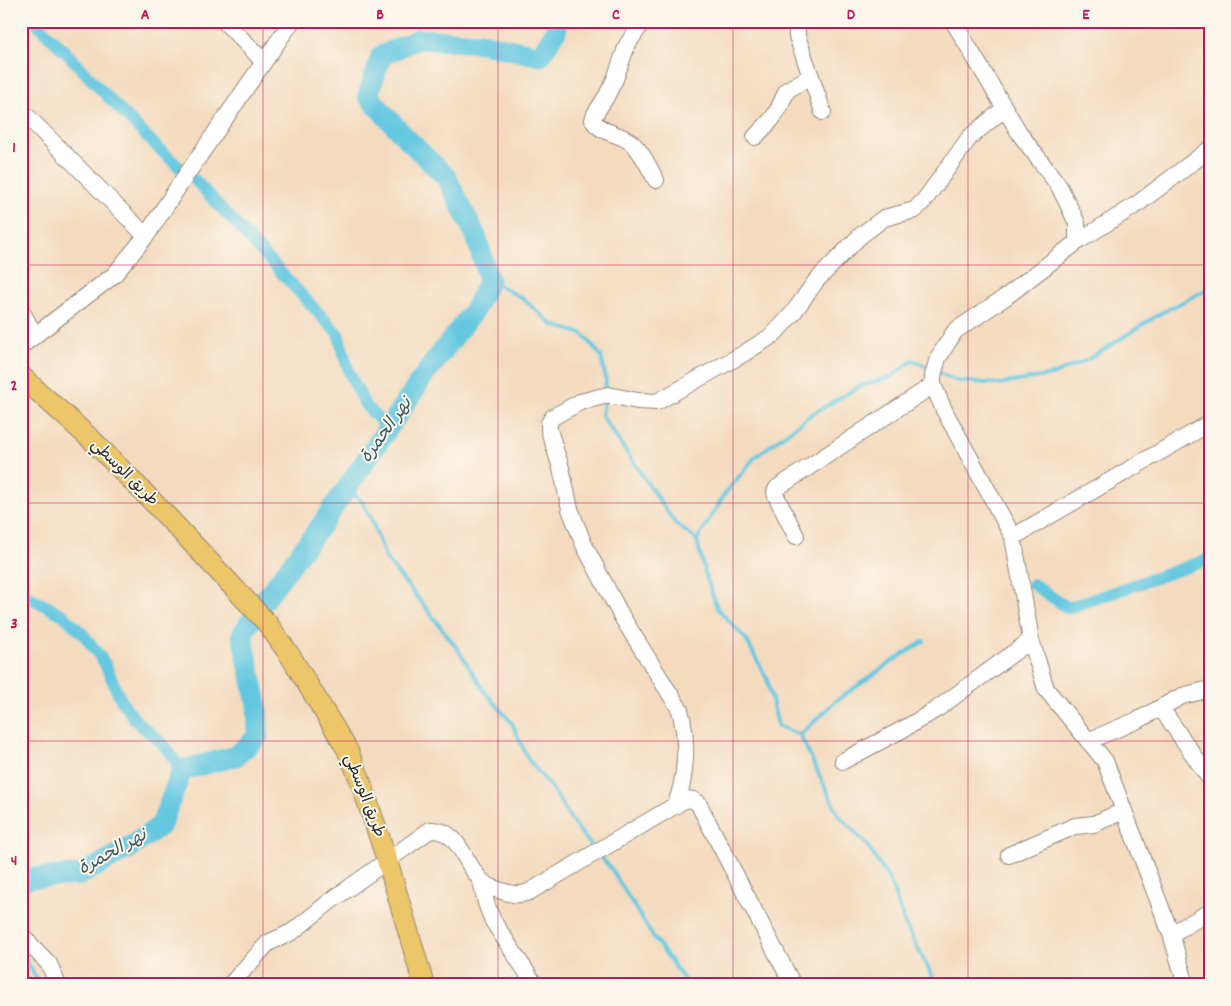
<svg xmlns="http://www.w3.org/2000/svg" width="1231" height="1006" font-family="Dekko,'Playpen Sans Arabic',sans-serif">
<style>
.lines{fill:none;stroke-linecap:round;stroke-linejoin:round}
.stream{stroke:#63c7e0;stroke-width:4}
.canal{stroke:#63c7e0;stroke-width:12}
.river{stroke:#63c7e0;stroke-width:21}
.minor-casing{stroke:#908375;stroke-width:18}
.major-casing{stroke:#908375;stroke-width:22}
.minor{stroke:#fff;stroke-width:16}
.major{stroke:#ecc669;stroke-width:20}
.grid{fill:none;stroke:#c2185b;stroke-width:1;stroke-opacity:0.55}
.labels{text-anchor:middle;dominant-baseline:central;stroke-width:4;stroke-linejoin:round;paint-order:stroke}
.street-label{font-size:16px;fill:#2b2b2b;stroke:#fbf7ec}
.water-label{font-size:18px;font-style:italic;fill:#3c5a61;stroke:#fbf7ec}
.neatline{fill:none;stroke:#c2185b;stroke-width:2}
.grid-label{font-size:16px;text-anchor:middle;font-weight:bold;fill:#c2185b}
</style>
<rect width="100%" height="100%" fill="#fbf7ec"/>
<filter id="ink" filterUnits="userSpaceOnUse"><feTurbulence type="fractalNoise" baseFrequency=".02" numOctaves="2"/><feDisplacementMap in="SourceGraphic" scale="10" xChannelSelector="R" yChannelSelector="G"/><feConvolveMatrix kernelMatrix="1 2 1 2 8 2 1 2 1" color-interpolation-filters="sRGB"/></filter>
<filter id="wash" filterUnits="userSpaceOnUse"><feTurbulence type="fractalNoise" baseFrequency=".0096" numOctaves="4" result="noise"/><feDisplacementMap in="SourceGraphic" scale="20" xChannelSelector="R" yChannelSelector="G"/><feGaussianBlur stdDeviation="1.12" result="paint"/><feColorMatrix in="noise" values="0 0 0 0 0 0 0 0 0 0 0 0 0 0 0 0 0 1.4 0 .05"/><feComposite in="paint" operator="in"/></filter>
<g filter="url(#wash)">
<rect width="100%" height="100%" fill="#f4dbbf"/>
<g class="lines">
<path class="stream" d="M 489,280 L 522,298 L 553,325 L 583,334 L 601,356 L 606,381 L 605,391
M 937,372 L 957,381 L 1001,384 L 1052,375 L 1087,360 L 1161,313 L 1210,288
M 604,401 L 602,416 L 675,523 L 697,540 L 705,573 L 717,608 L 746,639 L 767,679 L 778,726 L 800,735 L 838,814 L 867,845 L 890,881 L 905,924 L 937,985
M 346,489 L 361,500 L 371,518 L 386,559 L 426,608 L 457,648 L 485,692 L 512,723 L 528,759 L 553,790 L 574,824 L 593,848
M 697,540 L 724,495 L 755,457 L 812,414 L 860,386 L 891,377 L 913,360 L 931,369
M 800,735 L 836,701 L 894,660 L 924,641
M 599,855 L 610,867 L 652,935 L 688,985
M 21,956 L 25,958 L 40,985"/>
<path class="canal" d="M 35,21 C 48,36 62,48 76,63 C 109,99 142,134 179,167
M 195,180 L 338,334 L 349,372 L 365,405 L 388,428
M 1033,584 L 1068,608 L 1210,559
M 21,590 L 29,597 L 63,615 L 84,635 L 104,662 L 121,700 L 136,721 L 163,744 L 182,770"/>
<path class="river" d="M 21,882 L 29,878 L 80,875 L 128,849 L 161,825 L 182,770 L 236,756 L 258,736 L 257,704 L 242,634 L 268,595 L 322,524 L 426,373 L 475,309 L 489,280 L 476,236 L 446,177 L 406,138 L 368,96 L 381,56 L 418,39 L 482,43 L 540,56 L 556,31 L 558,21"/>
</g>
</g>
<g filter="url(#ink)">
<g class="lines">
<g class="minor-casing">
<path id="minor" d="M 224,21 L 263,61
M 643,21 L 627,45 L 615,79 L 606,97 L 595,114 L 593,120 C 600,134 622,133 633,144 C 643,153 649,168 656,180
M 797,21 L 797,36 L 823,112
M 953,21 L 1020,134 L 1059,186 L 1077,223 L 1077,242
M 21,110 L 146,236
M 755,137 L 772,119 L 779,108 L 787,90 L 811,76
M 21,310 L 35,336
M 21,346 L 114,275 L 146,236 L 180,184 L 292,21
M 796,536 L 776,496 L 775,492 L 777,488 L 933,385
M 1013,537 L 1210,423
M 1161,708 L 1210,779
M 1088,741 L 1138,720 L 1182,696 L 1210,689
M 843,761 L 907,727 L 937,709 L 1031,640
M 675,806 C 687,778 688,739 680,710 L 622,617 L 584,545 L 570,509 L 561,468 L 549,430 L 549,423 L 553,417 L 580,402 L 608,395 L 638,401 L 657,402 L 743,354 L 773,335 L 793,313 L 816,281 L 860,236 L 884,218 L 915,210 L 926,198 L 970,137 L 1005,108
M 1009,855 L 1075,826 L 1094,824 L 1123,811
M 481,881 L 486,903 L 493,921 L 535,985
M 1171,934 L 1210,912
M 24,938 L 49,964 L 58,985
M 230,985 L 268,943 L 292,932 L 332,900 L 430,830 C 460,828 464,865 482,881 C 486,886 493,888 499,890 C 510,894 518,896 529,892 L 686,799 L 693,800 L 698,803 L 793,985
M 1186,985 L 1171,934 L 1105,761 L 1046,689 L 1031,640 L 1013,537 L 945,412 L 933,385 L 933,376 L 938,358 L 955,331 L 1007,296 L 1077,242 L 1136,205 L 1210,149"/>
</g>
<g class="major-casing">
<path id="major" d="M 21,376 L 93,441 L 160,509 L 267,623 L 291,657 L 347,749 L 359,777 L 387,860 L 424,985"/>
</g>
<use href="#minor" class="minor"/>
<use href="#major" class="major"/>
</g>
</g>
<path class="grid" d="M 263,21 L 263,985M 498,21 L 498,985M 733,21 L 733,985M 968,21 L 968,985M 21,265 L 1210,265M 21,503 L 1210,503M 21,741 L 1210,741"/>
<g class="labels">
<g class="street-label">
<text transform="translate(124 473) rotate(45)">طريق الوسطي</text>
<text transform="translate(364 796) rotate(69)">طريق الوسطي</text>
</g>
<g class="water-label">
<text transform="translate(387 431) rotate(-54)">نهر الحمرة</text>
<text transform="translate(113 853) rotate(-29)">نهر الحمرة</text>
</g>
</g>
<rect width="1231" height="1006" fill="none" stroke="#fbf7ec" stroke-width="55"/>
<rect x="28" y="28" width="1176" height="950" class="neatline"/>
<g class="grid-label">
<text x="145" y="19">A</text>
<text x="380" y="19">B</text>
<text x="616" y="19">C</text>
<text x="851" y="19">D</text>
<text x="1086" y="19">E</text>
<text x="14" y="152">1</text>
<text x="14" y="390">2</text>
<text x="14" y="628">3</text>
<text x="14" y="865">4</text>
</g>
</svg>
